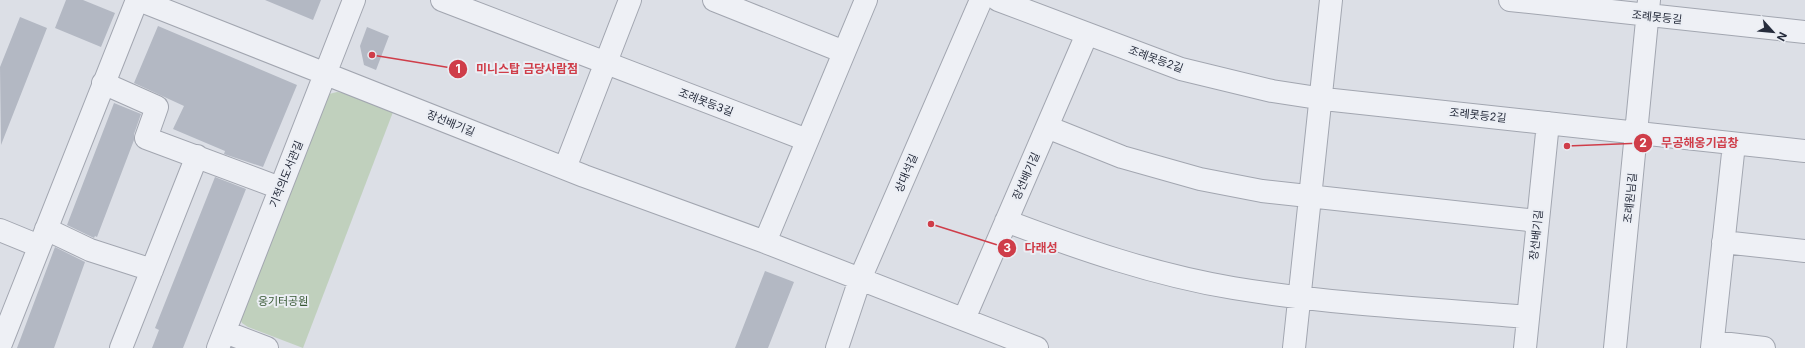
<svg xmlns="http://www.w3.org/2000/svg" width="1805" height="348" font-family="Inter,'Noto Sans KR',sans-serif">
<style>
.green{fill:#c0d0bd}
.building{fill:#b3b8c3}
.lines{fill:none;stroke-linecap:round;stroke-linejoin:round}
.minor-casing{stroke:#a2a6b0;stroke-width:24}
.minor{stroke:#eef0f5;stroke-width:22}
.labels{text-anchor:middle;dominant-baseline:central;stroke-width:4;stroke-linejoin:round;paint-order:stroke}
.street-label{font-size:11px;fill:#262c3c;stroke:#ebeef4}
.park-label{font-size:11px;fill:#375833;stroke:#ebeef4}
.leader{fill:none;stroke:#cf3d49;stroke-width:1.5}
.callout-dot{fill:#cf3d49;stroke:#ebeef4;stroke-width:1.5}
.mark-label{font-size:12px;text-anchor:middle;font-weight:bold;fill:#fff}
.callout-label{font-size:12px;text-anchor:middle;font-weight:bold;fill:#cf3d49;stroke:#ebeef4;stroke-width:4;stroke-linejoin:round;paint-order:stroke}
</style>
<rect width="100%" height="100%" fill="#dcdfe6"/>
<path class="green" d="M 337,92 L 345,93 L 393,112 L 303,348 L 248,327 L 242,323 L 239,317 L 329,94 Z"/>
<path class="building" d="M 66,0 L 83,0 L 115,13 L 101,47 L 55,28 Z
M 265,0 L 321,0 L 313,20 Z
M 20,17 L 47,28 L 1,145 L 0,67 Z
M 158,26 L 297,85 L 263,167 L 224,154 L 225,151 L 173,129 L 184,106 L 134,83 Z
M 367,27 L 389,36 L 376,70 L 364,65 L 360,46 Z
M 114,103 L 141,114 L 134,134 L 134,140 L 97,237 L 95,236 L 94,238 L 67,225 Z
M 215,177 L 246,189 L 183,348 L 152,348 L 159,330 L 155,328 Z
M 55,247 L 85,262 L 54,348 L 17,348 Z
M 765,271 L 794,282 L 768,348 L 735,348 Z"/>
<g class="lines">
<g class="minor-casing">
<path id="minor" d="M 139,0 L 584,176 L 765,242 L 1037,348
M 442,0 L 807,140
M 714,0 L 844,52
M 998,0 L 1181,69 L 1272,91 L 1324,99 L 1805,151
M 1510,0 L 1805,32
M 103,83 L 157,107 L 146,138 L 280,188
M 1047,127 L 1122,157 L 1200,179 L 1262,191 L 1537,221
M 565,168 L 630,0
M 1006,221 C 1080,249 1155,275 1233,288 C 1330,304 1430,309 1528,317
M 46,229 L 90,250 L 152,270
M 0,230 L 39,246
M 765,242 L 866,0
M 1723,242 L 1805,251
M 964,319 L 1087,34
M 225,332 L 267,348
M 1713,342 L 1764,348
M 0,346 L 137,0
M 121,348 L 197,156
M 218,348 L 354,0
M 837,348 L 860,279 L 981,0
M 1294,348 L 1331,0
M 1525,348 L 1548,123
M 1615,348 L 1649,0
M 1712,348 L 1734,144"/>
</g>
<use href="#minor" class="minor"/>
</g>
<g class="labels">
<g class="street-label">
<text transform="translate(1657 17) rotate(6)">조례못등길</text>
<text transform="translate(1156 59) rotate(20)">조례못등2길</text>
<text transform="translate(706 102) rotate(21)">조례못등3길</text>
<text transform="translate(1478 115) rotate(6)">조례못등2길</text>
<text transform="translate(451 123) rotate(22)">장선배기길</text>
<text transform="translate(906 173) rotate(-67)">상대석길</text>
<text transform="translate(286 174) rotate(-68)">기적의도서관길</text>
<text transform="translate(1026 176) rotate(-66)">장선배기길</text>
<text transform="translate(1630 198) rotate(-84)">조례원님길</text>
<text transform="translate(1536 235) rotate(-84)">장선배기길</text>
</g>
<g class="park-label">
<text x="283" y="301">옹기터공원</text>
</g>
</g>
<path class="leader" d="M372 55L458 69M1567 146L1643 143M931 224L1007 248"/>
<g class="callout-dot">
<circle cx="372" cy="55" r="4"/>
<circle cx="1567" cy="146" r="4"/>
<circle cx="931" cy="224" r="4"/>
<circle cx="458" cy="69" r="10"/>
<circle cx="1643" cy="143" r="10"/>
<circle cx="1007" cy="248" r="10"/>
</g>
<g class="mark-label">
<text x="458" y="73">1</text>
<text x="1643" y="147">2</text>
<text x="1007" y="252">3</text>
</g>
<g class="callout-label">
<text x="527" y="73">미니스탑 금당사람점</text>
<text x="1700" y="147">무공해옹기곱창</text>
<text x="1041" y="252">다래성</text>
</g>
<g transform="translate(1773 32) rotate(117)" stroke="#ebeef4" stroke-width="3" paint-order="stroke">
<path d="M0-3L7 15L0 10L-7 15Z" fill="#262c3c"/>
<text y="-6" font-size="11" font-weight="bold" text-anchor="middle" fill="#262c3c">N</text>
</g>
</svg>
